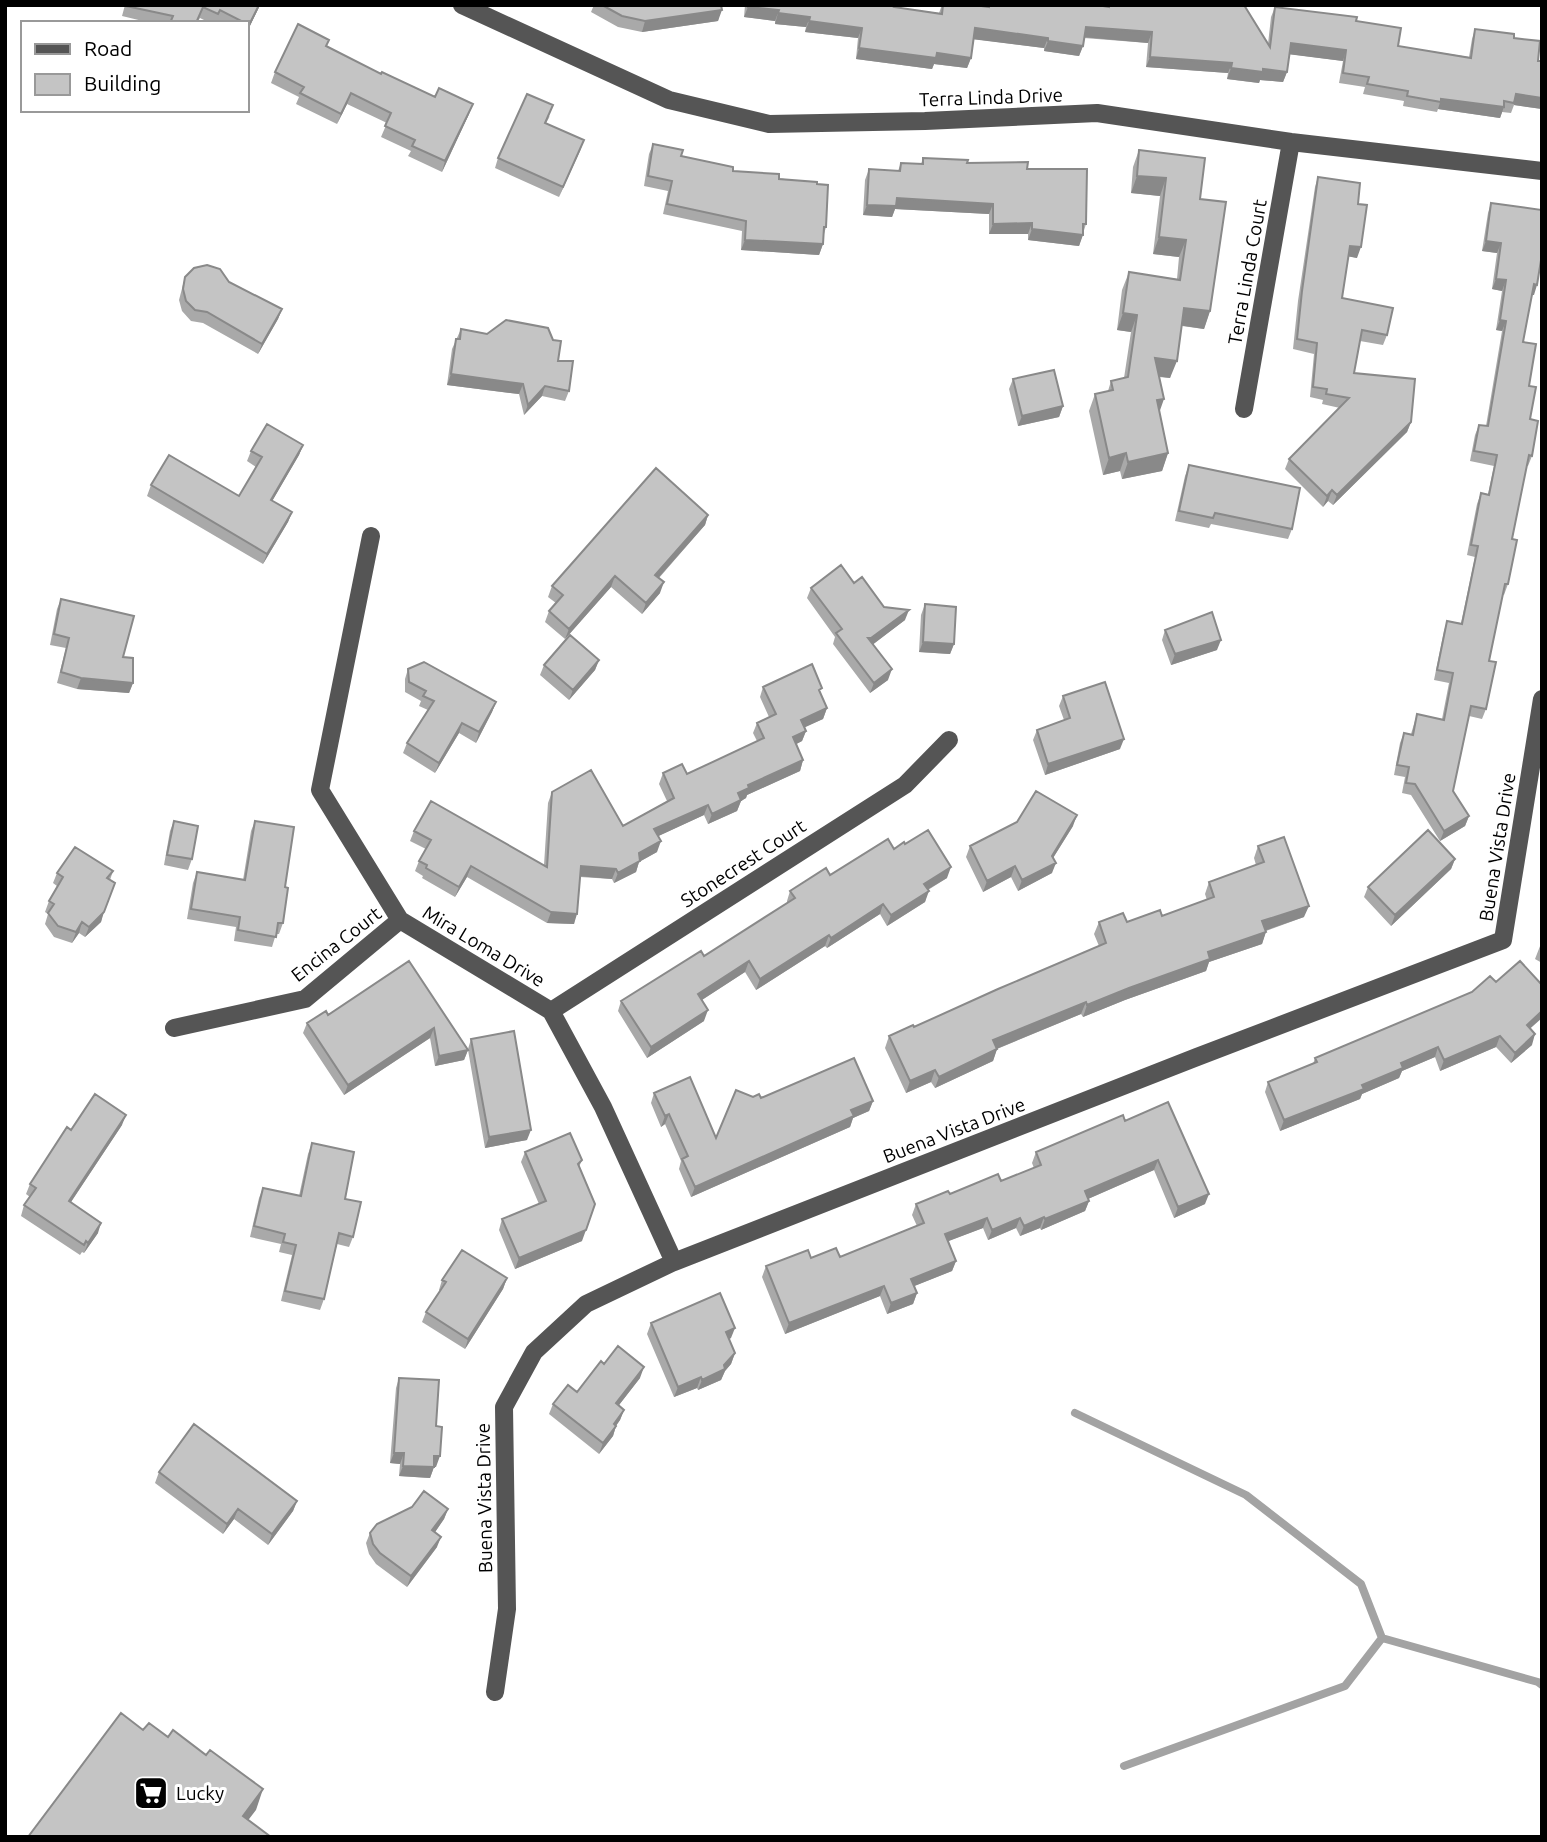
<svg xmlns="http://www.w3.org/2000/svg" width="1547" height="1842" font-family="Ubuntu,sans-serif">
<style>
.lines{fill:none;stroke-linecap:round;stroke-linejoin:round}
.stream{stroke:#a3a3a3;stroke-width:8}
.minor{stroke:#555;stroke-width:18}
.wall{fill:#a9a9a9}
.shaded-wall{fill:#898989}
.building{fill:#c4c4c4;stroke:#898989;stroke-width:2}
.labels{text-anchor:middle;dominant-baseline:central;stroke-width:6;stroke-linejoin:round;paint-order:stroke}
.street-label{font-size:19px;fill:#000;stroke:#fff}
.poi-label{font-size:19px;fill:#000;stroke:#fff;text-anchor:start}
</style>
<rect width="100%" height="100%" fill="#fff"/>
<g class="lines">
<path class="stream" d="M 1075,1413 L 1246,1495 L 1361,1584 L 1382,1638
M 1124,1766 L 1345,1686 L 1382,1638 L 1538,1682 L 1542,1685"/>
<path class="minor" d="M 462,5 L 669,100 L 769,124 L 925,121 L 1097,113 L 1291,142 L 1542,171
M 1244,409 L 1291,142
M 371,536 L 320,790 L 400,920 L 551,1011 L 603,1107 L 674,1262
M 551,1011 L 905,785 L 949,740
M 174,1028 L 305,999 L 400,920
M 495,1692 L 507,1609 L 504,1407 L 534,1352 L 586,1304 L 674,1262 L 1197,1057 L 1503,940 L 1542,699"/>
</g>
<path class="wall" d="M 125,5 L 260,5 L 247,32 L 247,23 L 220,23 L 216,21 L 215,23 L 210,23 L 200,18 L 197,23 L 151,23 L 122,16 Z
M 594,5 L 721,5 L 718,21 L 642,32 L 618,27 L 591,12 Z
M 745,5 L 895,5 L 894,7 L 939,13 L 942,5 L 974,5 L 986,7 L 987,5 L 1096,5 L 1106,7 L 1106,5 L 1244,5 L 1268,44 L 1271,17 L 1275,7 L 1356,21 L 1398,46 L 1469,57 L 1472,39 L 1475,29 L 1514,38 L 1538,61 L 1542,61 L 1542,109 L 1514,105 L 1511,113 L 1502,112 L 1500,118 L 1438,109 L 1437,112 L 1403,106 L 1404,101 L 1363,94 L 1365,87 L 1339,83 L 1343,61 L 1289,54 L 1287,72 L 1283,82 L 1260,80 L 1259,83 L 1227,79 L 1228,73 L 1146,67 L 1148,43 L 1084,38 L 1083,46 L 1079,56 L 1044,51 L 1044,48 L 974,39 L 971,58 L 967,68 L 934,64 L 932,69 L 856,59 L 858,38 L 805,32 L 806,27 L 775,24 L 775,21 L 744,17 Z
M 327,46 L 381,74 L 469,114 L 442,172 L 408,156 L 411,151 L 381,137 L 387,123 L 347,104 L 337,124 L 296,104 L 299,97 L 271,83 L 275,72 Z
M 550,116 L 546,123 L 584,140 L 559,197 L 495,168 L 498,158 Z
M 653,144 L 681,156 L 733,171 L 817,184 L 826,227 L 824,234 L 823,244 L 819,255 L 741,250 L 742,231 L 663,214 L 668,191 L 644,186 L 649,154 Z
M 1139,150 L 1200,199 L 1210,311 L 1204,329 L 1182,326 L 1170,378 L 1159,377 L 1159,411 L 1168,453 L 1162,471 L 1122,479 L 1120,471 L 1103,475 L 1089,411 L 1095,394 L 1108,391 L 1111,381 L 1124,378 L 1131,332 L 1117,330 L 1122,290 L 1129,272 L 1177,279 L 1179,257 L 1153,254 L 1160,196 L 1131,193 L 1133,167 Z
M 923,158 L 1027,169 L 1086,224 L 1079,246 L 1028,240 L 1028,234 L 989,234 L 989,214 L 895,209 L 892,217 L 863,215 L 865,180 L 869,169 L 898,171 L 901,163 L 921,164 Z
M 1318,177 L 1358,204 L 1357,258 L 1348,256 L 1342,298 L 1387,335 L 1383,345 L 1360,341 L 1354,373 L 1411,422 L 1407,432 L 1333,505 L 1328,501 L 1323,507 L 1285,469 L 1289,459 L 1340,408 L 1322,404 L 1323,400 L 1310,397 L 1314,354 L 1293,349 L 1298,301 L 1315,187 Z
M 1491,203 L 1534,295 L 1532,295 L 1523,342 L 1529,386 L 1532,456 L 1528,466 L 1527,466 L 1512,539 L 1508,584 L 1504,595 L 1502,594 L 1489,661 L 1486,709 L 1482,719 L 1469,716 L 1453,791 L 1469,816 L 1465,826 L 1440,841 L 1411,795 L 1402,793 L 1405,777 L 1394,775 L 1400,743 L 1404,733 L 1411,734 L 1417,714 L 1442,719 L 1449,683 L 1434,680 L 1444,631 L 1447,621 L 1461,623 L 1475,557 L 1467,555 L 1477,504 L 1481,493 L 1488,494 L 1494,466 L 1470,461 L 1475,435 L 1479,425 L 1486,426 L 1502,331 L 1496,330 L 1502,291 L 1492,289 L 1497,253 L 1482,251 L 1488,213 Z
M 185,277 L 229,282 L 282,309 L 278,319 L 258,354 L 203,323 L 191,321 L 182,311 L 179,300 Z
M 461,329 L 558,361 L 569,391 L 565,401 L 542,396 L 524,415 L 519,394 L 447,385 L 452,349 Z
M 1013,379 L 1063,406 L 1059,417 L 1018,426 L 1009,389 Z
M 303,445 L 299,455 L 272,501 L 292,512 L 288,522 L 263,564 L 147,496 L 151,485 L 239,496 L 256,467 L 247,461 L 251,451 Z
M 1189,465 L 1292,529 L 1288,539 L 1211,524 L 1209,528 L 1175,521 L 1185,476 Z
M 708,515 L 705,525 L 659,578 L 660,593 L 642,614 L 611,587 L 565,639 L 545,622 L 549,611 L 556,603 L 548,597 L 552,586 Z
M 854,583 L 884,607 L 905,620 L 873,644 L 888,680 L 870,693 L 833,644 L 835,637 L 807,598 L 811,588 Z
M 61,599 L 123,657 L 133,683 L 129,693 L 77,689 L 57,683 L 66,648 L 50,645 L 57,609 Z
M 925,604 L 954,644 L 950,654 L 919,652 L 921,615 Z
M 1165,630 L 1217,650 L 1171,665 L 1162,640 Z
M 599,660 L 595,670 L 569,700 L 540,675 L 544,665 Z
M 408,669 L 496,702 L 492,712 L 476,743 L 459,733 L 435,773 L 403,753 L 407,743 L 428,710 L 419,706 L 421,701 L 405,692 L 405,679 Z
M 763,687 L 820,694 L 827,708 L 823,719 L 804,727 L 806,731 L 802,741 L 796,744 L 803,760 L 800,771 L 747,795 L 746,798 L 741,801 L 737,811 L 708,824 L 704,815 L 658,836 L 657,852 L 639,862 L 636,872 L 614,883 L 612,879 L 580,877 L 574,924 L 547,923 L 467,877 L 455,897 L 422,878 L 423,876 L 415,871 L 419,861 L 426,849 L 410,841 L 414,831 L 544,865 L 548,803 L 552,792 L 623,826 L 667,801 L 659,784 L 663,773 L 687,774 L 757,741 L 753,733 L 757,723 L 769,717 L 760,697 Z
M 1063,696 L 1120,749 L 1045,775 L 1033,740 L 1037,730 L 1064,720 L 1059,706 Z
M 174,821 L 192,859 L 188,870 L 164,865 L 170,831 Z
M 255,821 L 285,887 L 283,923 L 279,934 L 276,934 L 272,947 L 234,941 L 236,927 L 187,919 L 193,883 L 197,872 L 243,880 L 251,831 Z
M 1073,826 L 1053,858 L 1052,873 L 1018,891 L 1011,877 L 983,892 L 966,857 L 970,846 Z
M 905,844 L 947,878 L 928,890 L 925,902 L 887,926 L 880,914 L 827,948 L 825,946 L 756,990 L 745,972 L 702,1000 L 704,1021 L 647,1058 L 618,1011 L 621,1001 L 704,956 L 787,903 L 787,901 L 790,891 Z
M 1258,846 L 1304,917 L 1266,931 L 1262,944 L 1209,962 L 1206,971 L 1125,1000 L 1083,1017 L 1081,1014 L 997,1049 L 993,1061 L 935,1088 L 931,1082 L 906,1093 L 885,1048 L 889,1036 L 914,1027 L 1099,946 L 1094,934 L 1099,922 L 1127,922 L 1162,916 L 1207,900 L 1205,894 L 1209,882 L 1256,865 L 1254,858 Z
M 1455,859 L 1451,869 L 1391,926 L 1364,897 L 1368,887 Z
M 113,871 L 110,880 L 101,922 L 85,937 L 79,933 L 72,943 L 54,937 L 45,924 L 48,914 L 45,912 L 49,901 L 57,886 L 53,883 L 57,873 Z
M 1542,941 L 1542,963 L 1535,959 Z
M 409,961 L 468,1049 L 471,1039 L 527,1140 L 485,1148 L 468,1050 L 464,1060 L 435,1066 L 430,1038 L 344,1095 L 303,1033 L 307,1023 L 328,1015 Z
M 1472,992 L 1530,1029 L 1532,1045 L 1511,1063 L 1496,1047 L 1440,1071 L 1435,1057 L 1402,1071 L 1399,1078 L 1362,1094 L 1360,1099 L 1280,1131 L 1265,1092 L 1268,1082 L 1313,1064 L 1315,1058 Z
M 654,1093 L 716,1138 L 753,1097 L 761,1098 L 873,1101 L 869,1111 L 853,1118 L 850,1127 L 691,1197 L 679,1169 L 681,1161 L 665,1124 L 661,1127 L 651,1103 Z
M 1125,1121 L 1205,1204 L 1174,1218 L 1154,1170 L 1088,1199 L 1089,1201 L 1085,1211 L 1041,1230 L 1040,1228 L 1020,1236 L 1016,1228 L 988,1240 L 983,1228 L 948,1241 L 956,1261 L 952,1271 L 914,1286 L 917,1293 L 913,1304 L 887,1314 L 880,1296 L 785,1334 L 762,1277 L 766,1266 L 811,1258 L 840,1257 L 917,1226 L 912,1215 L 916,1204 L 950,1194 L 1001,1181 L 1034,1168 L 1032,1163 L 1036,1152 Z
M 122,1125 L 71,1202 L 98,1233 L 84,1253 L 82,1252 L 80,1255 L 21,1216 L 24,1205 L 30,1197 L 26,1194 L 30,1184 L 71,1130 Z
M 312,1143 L 345,1199 L 353,1237 L 349,1247 L 337,1244 L 324,1299 L 320,1310 L 281,1301 L 292,1255 L 279,1252 L 281,1244 L 250,1237 L 259,1198 L 263,1188 L 299,1196 L 308,1154 Z
M 525,1152 L 582,1160 L 579,1167 L 582,1241 L 515,1269 L 499,1230 L 502,1219 L 539,1204 L 521,1162 Z
M 507,1278 L 503,1289 L 465,1349 L 422,1322 L 426,1312 L 440,1291 L 439,1290 L 442,1280 Z
M 651,1323 L 731,1338 L 729,1339 L 735,1353 L 731,1364 L 725,1371 L 721,1380 L 698,1390 L 697,1388 L 674,1397 L 647,1334 Z
M 604,1364 L 640,1378 L 619,1405 L 624,1410 L 620,1420 L 616,1426 L 613,1436 L 599,1454 L 549,1414 L 553,1404 L 577,1392 Z
M 399,1378 L 436,1426 L 436,1467 L 434,1467 L 430,1478 L 399,1476 L 400,1464 L 390,1463 L 396,1388 Z
M 159,1472 L 297,1501 L 293,1511 L 268,1545 L 234,1519 L 223,1534 L 155,1483 Z
M 448,1509 L 444,1519 L 435,1532 L 437,1547 L 407,1587 L 376,1564 L 369,1554 L 366,1543 L 370,1533 Z"/>
<path class="shaded-wall" d="M 259,5 L 260,5 L 247,32 L 249,25 Z
M 748,7 L 779,10 L 775,21 L 744,17 Z
M 722,10 L 718,21 L 642,32 L 645,21 Z
M 778,13 L 810,17 L 806,27 L 775,24 Z
M 809,21 L 862,28 L 858,38 L 805,32 Z
M 1086,27 L 1152,32 L 1148,43 L 1082,37 Z
M 975,28 L 1048,38 L 1044,48 L 971,39 Z
M 1048,41 L 1083,46 L 1079,56 L 1044,51 Z
M 1291,43 L 1346,50 L 1343,61 L 1287,54 Z
M 859,48 L 937,53 L 971,58 L 967,68 L 934,64 L 932,69 L 856,59 Z
M 1150,57 L 1232,63 L 1228,73 L 1146,67 Z
M 1231,68 L 1263,69 L 1287,72 L 1283,82 L 1260,80 L 1259,83 L 1227,79 Z
M 351,93 L 347,104 L 337,124 L 341,114 Z
M 1516,94 L 1542,98 L 1542,109 L 1514,105 Z
M 1441,99 L 1504,107 L 1500,118 L 1438,109 Z
M 473,104 L 469,114 L 442,172 L 445,161 Z
M 584,140 L 580,151 L 559,197 L 563,187 Z
M 1137,176 L 1166,178 L 1160,196 L 1131,193 Z
M 897,198 L 993,204 L 989,214 L 895,209 L 892,217 L 863,215 L 867,205 Z
M 1032,223 L 1028,234 L 989,234 L 993,224 Z
M 1032,229 L 1083,235 L 1079,246 L 1028,240 Z
M 1159,237 L 1186,240 L 1179,257 L 1153,254 Z
M 745,240 L 823,244 L 819,255 L 741,250 Z
M 1486,241 L 1501,243 L 1497,253 L 1482,251 Z
M 1350,246 L 1361,247 L 1357,258 L 1346,256 Z
M 1496,279 L 1506,280 L 1502,291 L 1492,289 Z
M 1534,284 L 1537,285 L 1534,295 L 1530,295 Z
M 1184,308 L 1210,311 L 1204,329 L 1178,325 Z
M 282,309 L 278,319 L 258,354 L 262,344 Z
M 1123,313 L 1137,315 L 1131,332 L 1117,330 Z
M 1500,320 L 1506,321 L 1502,331 L 1496,330 Z
M 1155,358 L 1177,361 L 1170,378 L 1148,375 Z
M 451,374 L 523,384 L 519,394 L 447,385 Z
M 545,386 L 542,396 L 524,415 L 528,405 Z
M 1164,399 L 1158,416 L 1157,400 Z
M 1063,406 L 1059,417 L 1018,426 L 1022,416 Z
M 1411,422 L 1407,432 L 1333,505 L 1337,495 Z
M 303,445 L 299,455 L 267,510 L 271,500 Z
M 1126,453 L 1120,471 L 1103,475 L 1109,458 Z
M 1168,453 L 1162,471 L 1122,479 L 1128,462 Z
M 1332,490 L 1328,501 L 1323,507 L 1327,496 Z
M 292,512 L 288,522 L 263,564 L 267,554 Z
M 708,515 L 705,525 L 652,585 L 655,575 Z
M 615,576 L 611,587 L 565,639 L 569,629 Z
M 664,582 L 660,593 L 642,614 L 646,603 Z
M 909,610 L 905,620 L 867,649 L 868,638 Z
M 1221,640 L 1217,650 L 1171,665 L 1175,654 Z
M 923,642 L 954,644 L 950,654 L 919,652 Z
M 599,660 L 595,670 L 569,700 L 573,690 Z
M 892,669 L 888,680 L 870,693 L 874,683 Z
M 81,678 L 133,683 L 129,693 L 77,689 Z
M 496,702 L 492,712 L 476,743 L 479,732 Z
M 827,708 L 823,719 L 797,731 L 801,720 Z
M 462,723 L 459,733 L 435,773 L 439,763 Z
M 806,731 L 802,741 L 789,748 L 793,737 Z
M 1124,739 L 1120,749 L 1045,775 L 1048,764 Z
M 803,760 L 800,771 L 747,795 L 746,798 L 741,801 L 737,811 L 708,824 L 712,814 L 748,785 Z
M 708,805 L 704,815 L 650,840 L 654,829 Z
M 1077,815 L 1073,826 L 1048,866 L 1052,856 Z
M 1469,816 L 1465,826 L 1440,841 L 1444,831 Z
M 661,841 L 657,852 L 639,862 L 636,872 L 614,883 L 618,873 L 639,853 Z
M 1455,859 L 1451,869 L 1391,926 L 1395,915 Z
M 1056,863 L 1052,873 L 1018,891 L 1022,880 Z
M 471,866 L 467,877 L 455,897 L 459,887 Z
M 581,866 L 616,869 L 612,879 L 577,876 Z
M 1015,866 L 1011,877 L 983,892 L 987,881 Z
M 951,867 L 947,878 L 920,894 L 924,884 Z
M 929,891 L 925,902 L 887,926 L 891,915 Z
M 883,904 L 880,914 L 827,948 L 831,938 Z
M 1309,906 L 1304,917 L 1258,933 L 1262,921 Z
M 104,912 L 101,922 L 85,937 L 89,927 Z
M 551,912 L 577,914 L 574,924 L 547,923 Z
M 82,922 L 79,933 L 72,943 L 76,932 Z
M 1266,932 L 1262,944 L 1209,962 L 1206,971 L 1125,1000 L 1083,1017 L 1087,1005 L 1208,952 Z
M 829,935 L 825,946 L 756,990 L 760,979 Z
M 749,961 L 745,972 L 694,1005 L 698,994 Z
M 1086,1002 L 1081,1014 L 989,1052 L 993,1040 Z
M 708,1010 L 704,1021 L 647,1058 L 651,1047 Z
M 1542,1011 L 1542,1018 L 1523,1035 L 1527,1025 Z
M 434,1028 L 430,1038 L 344,1095 L 348,1085 Z
M 1535,1034 L 1532,1045 L 1511,1063 L 1515,1053 Z
M 1500,1036 L 1496,1047 L 1440,1071 L 1444,1060 Z
M 1438,1047 L 1435,1057 L 1402,1071 L 1399,1078 L 1362,1094 L 1360,1099 L 1280,1131 L 1284,1120 L 1362,1085 L 1401,1063 Z
M 997,1049 L 993,1061 L 935,1088 L 939,1077 Z
M 468,1050 L 464,1060 L 435,1066 L 439,1056 Z
M 935,1070 L 931,1082 L 906,1093 L 910,1081 Z
M 873,1101 L 869,1111 L 853,1118 L 850,1127 L 691,1197 L 695,1187 L 851,1110 Z
M 669,1114 L 665,1124 L 661,1127 L 665,1116 Z
M 126,1115 L 122,1125 L 65,1211 L 69,1201 Z
M 531,1130 L 527,1140 L 485,1148 L 489,1137 Z
M 1158,1160 L 1154,1170 L 1081,1202 L 1085,1191 Z
M 1209,1194 L 1205,1204 L 1174,1218 L 1178,1207 Z
M 1089,1201 L 1085,1211 L 1041,1230 L 1045,1219 Z
M 1044,1217 L 1040,1228 L 1020,1236 L 1024,1226 Z
M 987,1218 L 983,1228 L 941,1244 L 945,1234 Z
M 1020,1218 L 1016,1228 L 988,1240 L 992,1230 Z
M 101,1223 L 98,1233 L 84,1253 L 88,1243 Z
M 586,1230 L 582,1241 L 515,1269 L 519,1258 Z
M 956,1261 L 952,1271 L 907,1289 L 911,1279 Z
M 507,1278 L 503,1289 L 465,1349 L 468,1339 Z
M 884,1286 L 880,1296 L 785,1334 L 789,1323 Z
M 917,1293 L 913,1304 L 887,1314 L 891,1303 Z
M 735,1328 L 731,1338 L 722,1342 L 726,1332 Z
M 735,1353 L 731,1364 L 725,1371 L 721,1380 L 698,1390 L 702,1380 L 724,1365 Z
M 644,1367 L 640,1378 L 612,1414 L 616,1403 Z
M 701,1377 L 697,1388 L 674,1397 L 678,1387 Z
M 624,1410 L 620,1420 L 610,1434 L 614,1424 Z
M 616,1426 L 613,1436 L 599,1454 L 603,1443 Z
M 394,1453 L 404,1453 L 400,1464 L 390,1463 Z
M 434,1456 L 440,1456 L 436,1467 L 430,1467 Z
M 403,1466 L 434,1467 L 430,1478 L 399,1476 Z
M 297,1501 L 293,1511 L 268,1545 L 272,1534 Z
M 238,1509 L 234,1519 L 223,1534 L 227,1524 Z
M 448,1509 L 444,1519 L 429,1541 L 432,1530 Z
M 441,1537 L 437,1547 L 407,1587 L 411,1576 Z
M 263,1789 L 256,1810 L 236,1836 L 243,1816 Z"/>
<path class="building" d="M 259,5 L 249,25 L 220,10 L 218,14 L 203,7 L 196,23 L 170,23 L 173,16 L 126,6 Z
M 602,5 L 721,5 L 722,10 L 645,21 L 622,16 Z
M 748,5 L 895,5 L 894,7 L 942,14 L 943,5 L 974,5 L 989,7 L 989,5 L 1097,5 L 1109,7 L 1109,5 L 1244,5 L 1270,47 L 1275,7 L 1357,17 L 1356,21 L 1401,28 L 1398,46 L 1471,58 L 1475,29 L 1514,34 L 1514,38 L 1540,41 L 1538,61 L 1542,61 L 1542,98 L 1516,94 L 1514,103 L 1504,101 L 1504,107 L 1441,99 L 1441,102 L 1407,96 L 1408,91 L 1367,84 L 1369,77 L 1343,73 L 1346,50 L 1291,43 L 1287,72 L 1263,69 L 1263,72 L 1231,68 L 1232,63 L 1150,57 L 1152,32 L 1086,27 L 1083,46 L 1048,41 L 1048,38 L 975,28 L 971,58 L 937,53 L 936,58 L 859,48 L 862,28 L 809,21 L 810,17 L 778,13 L 779,10 L 748,7 Z
M 298,24 L 329,40 L 326,46 L 381,74 L 382,72 L 435,97 L 439,88 L 473,104 L 445,161 L 412,146 L 415,140 L 385,126 L 391,113 L 351,93 L 341,114 L 300,93 L 304,87 L 275,72 Z
M 527,94 L 553,105 L 545,123 L 584,140 L 563,187 L 498,158 Z
M 653,144 L 683,150 L 681,156 L 733,167 L 733,171 L 779,174 L 779,179 L 817,182 L 817,184 L 828,185 L 826,227 L 824,227 L 823,244 L 745,240 L 746,221 L 667,204 L 672,181 L 648,176 Z
M 1139,150 L 1205,158 L 1200,199 L 1226,202 L 1210,311 L 1184,308 L 1177,361 L 1155,358 L 1164,399 L 1157,400 L 1168,453 L 1128,462 L 1126,453 L 1109,458 L 1095,394 L 1113,390 L 1111,381 L 1128,377 L 1137,315 L 1123,313 L 1129,272 L 1180,280 L 1186,240 L 1159,237 L 1166,178 L 1137,176 Z
M 923,158 L 968,160 L 967,163 L 1028,162 L 1027,169 L 1087,169 L 1086,224 L 1083,224 L 1083,235 L 1032,229 L 1032,223 L 993,224 L 993,204 L 897,198 L 896,206 L 867,205 L 869,169 L 900,171 L 901,163 L 923,164 Z
M 1318,177 L 1360,183 L 1358,204 L 1367,205 L 1361,247 L 1350,246 L 1342,298 L 1393,308 L 1387,335 L 1362,330 L 1354,373 L 1415,379 L 1411,422 L 1337,495 L 1332,490 L 1327,496 L 1289,459 L 1349,398 L 1326,394 L 1327,389 L 1313,387 L 1317,343 L 1297,339 L 1302,291 Z
M 1491,203 L 1542,210 L 1542,254 L 1537,285 L 1534,284 L 1523,342 L 1536,344 L 1529,386 L 1536,387 L 1530,419 L 1538,421 L 1532,456 L 1529,455 L 1512,539 L 1517,540 L 1508,584 L 1505,584 L 1489,661 L 1496,662 L 1486,709 L 1471,706 L 1453,791 L 1469,816 L 1444,831 L 1415,784 L 1406,783 L 1409,767 L 1397,765 L 1404,733 L 1413,735 L 1417,714 L 1444,720 L 1453,673 L 1437,670 L 1447,621 L 1462,624 L 1478,546 L 1471,545 L 1481,493 L 1489,495 L 1497,455 L 1474,451 L 1479,425 L 1488,426 L 1506,321 L 1500,320 L 1506,280 L 1496,279 L 1501,243 L 1486,241 Z
M 207,265 L 220,269 L 229,282 L 282,309 L 262,344 L 207,312 L 195,310 L 186,301 L 183,289 L 185,277 L 194,268 Z
M 506,320 L 548,328 L 553,340 L 561,341 L 558,361 L 573,361 L 569,391 L 545,386 L 528,405 L 523,384 L 451,374 L 456,339 L 460,339 L 461,329 L 487,334 Z
M 1054,370 L 1063,406 L 1022,416 L 1013,379 Z
M 267,424 L 303,445 L 271,500 L 292,512 L 267,554 L 151,485 L 169,455 L 239,496 L 262,457 L 251,451 Z
M 1189,465 L 1300,488 L 1292,529 L 1215,513 L 1213,518 L 1179,511 Z
M 656,468 L 708,515 L 655,575 L 664,582 L 646,603 L 615,576 L 569,629 L 549,611 L 563,595 L 552,586 Z
M 841,565 L 854,583 L 862,577 L 884,607 L 909,610 L 871,638 L 868,638 L 892,669 L 874,683 L 836,633 L 842,629 L 811,588 Z
M 61,599 L 134,616 L 123,657 L 133,658 L 133,683 L 81,678 L 61,672 L 69,638 L 54,634 Z
M 925,604 L 956,607 L 954,644 L 923,642 Z
M 1212,612 L 1221,640 L 1175,654 L 1165,630 Z
M 570,635 L 599,660 L 573,690 L 544,665 Z
M 424,662 L 496,702 L 479,732 L 462,723 L 439,763 L 407,743 L 434,701 L 423,696 L 426,691 L 409,682 L 408,669 Z
M 812,664 L 822,688 L 819,690 L 827,708 L 801,720 L 806,731 L 793,737 L 803,760 L 748,785 L 749,788 L 738,793 L 741,800 L 712,814 L 708,805 L 654,829 L 661,841 L 639,853 L 640,861 L 618,873 L 616,869 L 581,866 L 577,914 L 551,912 L 471,866 L 459,887 L 426,868 L 427,865 L 419,861 L 431,840 L 414,831 L 431,801 L 547,867 L 552,792 L 591,770 L 623,826 L 674,798 L 663,773 L 682,764 L 687,774 L 764,738 L 757,723 L 776,714 L 763,687 Z
M 1105,682 L 1124,739 L 1048,764 L 1037,730 L 1070,718 L 1063,696 Z
M 1036,791 L 1077,815 L 1052,856 L 1056,863 L 1022,880 L 1015,866 L 987,881 L 970,846 L 1017,822 Z
M 174,821 L 198,826 L 192,859 L 167,855 Z
M 255,821 L 294,827 L 285,887 L 288,888 L 283,923 L 278,923 L 276,937 L 238,930 L 240,917 L 191,909 L 197,872 L 245,880 Z
M 928,830 L 951,867 L 924,884 L 929,891 L 891,915 L 883,904 L 831,938 L 829,935 L 760,979 L 749,961 L 698,994 L 708,1010 L 651,1047 L 621,1001 L 701,951 L 704,956 L 795,898 L 790,891 L 826,868 L 830,875 L 888,839 L 894,849 L 904,842 L 905,844 Z
M 1428,830 L 1455,859 L 1395,915 L 1368,887 Z
M 1284,837 L 1309,906 L 1262,921 L 1266,932 L 1208,952 L 1210,959 L 1129,988 L 1087,1005 L 1086,1002 L 993,1040 L 997,1049 L 939,1077 L 935,1070 L 910,1081 L 889,1036 L 913,1025 L 914,1027 L 998,989 L 1106,943 L 1099,922 L 1123,913 L 1127,922 L 1160,910 L 1162,916 L 1214,897 L 1209,882 L 1264,862 L 1258,846 Z
M 75,847 L 113,871 L 107,878 L 115,883 L 104,912 L 89,927 L 82,922 L 76,932 L 58,926 L 48,913 L 54,904 L 49,901 L 63,877 L 57,873 Z
M 409,961 L 468,1050 L 439,1056 L 434,1028 L 348,1085 L 307,1023 L 326,1011 L 328,1015 Z
M 1520,961 L 1542,985 L 1542,1011 L 1527,1025 L 1535,1034 L 1515,1053 L 1500,1036 L 1444,1060 L 1438,1047 L 1401,1063 L 1403,1068 L 1362,1085 L 1364,1089 L 1284,1120 L 1268,1082 L 1317,1062 L 1315,1058 L 1472,992 L 1490,976 L 1496,982 Z
M 514,1031 L 531,1130 L 489,1137 L 471,1039 Z
M 854,1058 L 873,1101 L 851,1110 L 854,1116 L 695,1187 L 682,1159 L 688,1156 L 669,1114 L 665,1116 L 654,1093 L 690,1077 L 716,1138 L 736,1090 L 753,1097 L 759,1094 L 761,1098 Z
M 95,1094 L 126,1115 L 69,1201 L 101,1223 L 88,1243 L 86,1241 L 84,1245 L 24,1205 L 36,1188 L 30,1184 L 67,1127 L 71,1130 Z
M 1168,1102 L 1209,1194 L 1178,1207 L 1158,1160 L 1085,1191 L 1089,1201 L 1045,1219 L 1044,1217 L 1024,1226 L 1020,1218 L 992,1230 L 987,1218 L 945,1234 L 956,1261 L 911,1279 L 917,1293 L 891,1303 L 884,1286 L 789,1323 L 766,1266 L 808,1250 L 811,1258 L 836,1248 L 840,1257 L 924,1223 L 916,1204 L 948,1191 L 950,1194 L 998,1174 L 1001,1181 L 1041,1165 L 1036,1152 L 1123,1115 L 1125,1121 Z
M 570,1133 L 582,1160 L 578,1164 L 595,1204 L 586,1230 L 519,1258 L 502,1219 L 546,1201 L 525,1152 Z
M 312,1143 L 354,1152 L 345,1199 L 361,1202 L 353,1237 L 339,1233 L 324,1299 L 285,1291 L 296,1245 L 283,1242 L 285,1234 L 254,1226 L 263,1188 L 301,1196 Z
M 462,1250 L 507,1278 L 468,1339 L 426,1312 L 446,1282 L 442,1280 Z
M 720,1293 L 735,1328 L 726,1332 L 735,1353 L 724,1365 L 725,1369 L 702,1380 L 701,1377 L 678,1387 L 651,1323 Z
M 618,1346 L 644,1367 L 616,1403 L 624,1410 L 614,1424 L 616,1426 L 603,1443 L 553,1404 L 568,1385 L 577,1392 L 601,1361 L 604,1364 Z
M 399,1378 L 439,1380 L 436,1426 L 442,1427 L 440,1456 L 434,1456 L 434,1467 L 403,1466 L 404,1453 L 394,1453 Z
M 194,1424 L 297,1501 L 272,1534 L 238,1509 L 227,1524 L 159,1472 Z
M 424,1491 L 448,1509 L 432,1530 L 441,1537 L 411,1576 L 380,1553 L 373,1544 L 370,1533 L 377,1524 L 412,1507 Z
M 121,1713 L 143,1730 L 149,1723 L 168,1737 L 173,1730 L 206,1755 L 210,1750 L 263,1789 L 243,1816 L 271,1837 L 28,1837 Z"/>
<defs>
<g id="supermarket-square" transform="scale(1.75)"><rect x="-9" y="-9" width="18" height="18" rx="4" fill="#000" stroke="#fff"/><path d="M-6-5.5h2.5l.6 2H6L4.5 2H-2.5L-4.4-4H-6ZM-1.5 3.2a1.3 1.3 0 1 0 .1 0ZM3 3.2a1.3 1.3 0 1 0 .1 0Z" fill="#fff"/></g>
</defs>
<g fill-rule="evenodd">
<use href="#supermarket-square" x="151" y="1793"/>
</g>
<g class="labels">
<g class="street-label">
<text transform="translate(991 97) rotate(-2)">Terra Linda Drive</text>
<text transform="translate(1247 272) rotate(-80)">Terra Linda Court</text>
<text transform="translate(1497 847) rotate(-81)">Buena Vista Drive</text>
<text transform="translate(743 863) rotate(-33)">Stonecrest Court</text>
<text transform="translate(336 944) rotate(-38)">Encina Court</text>
<text transform="translate(484 946) rotate(31)">Mira Loma Drive</text>
<text transform="translate(954 1130) rotate(-21)">Buena Vista Drive</text>
<text transform="translate(484 1498) rotate(-91)">Buena Vista Drive</text>
</g>
<g class="poi-label">
<text x="176" y="1793">Lucky</text>
</g>
</g>
<rect width="1547" height="1842" fill="none" stroke="#000000" stroke-width="14"/>
<rect x="21" y="21" width="228" height="91" fill="#ffffff" stroke="#999999" stroke-width="2"/>
<rect x="35" y="44" width="35" height="10" fill="#555555" stroke="#999999" stroke-width="2"/>
<text x="84" y="56" font-size="21" fill="#000000">Road</text>
<rect x="35" y="74" width="35" height="21" fill="#c4c4c4" stroke="#999999" stroke-width="2"/>
<text x="84" y="91" font-size="21" fill="#000000">Building</text>
</svg>
